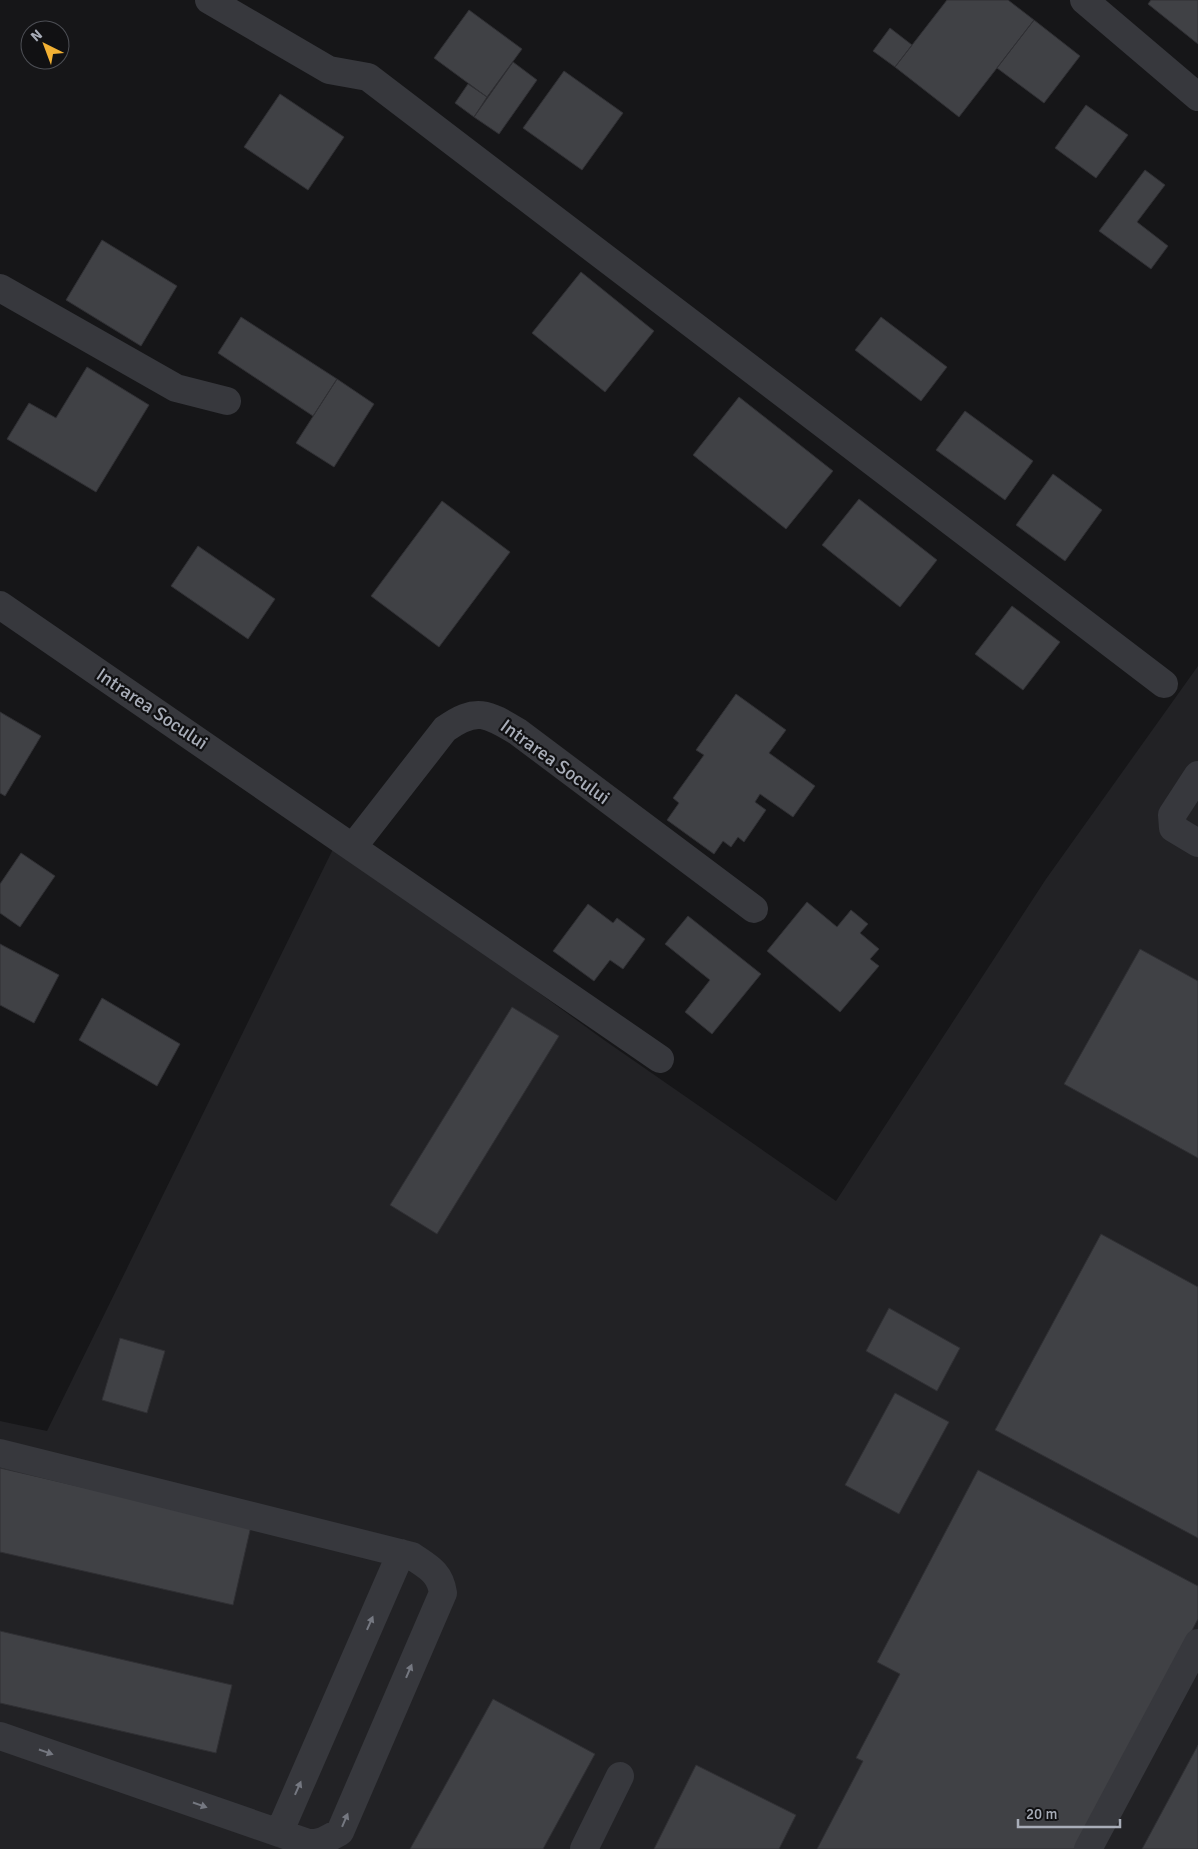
<svg xmlns="http://www.w3.org/2000/svg" width="1198" height="1849" font-family="Signika,sans-serif">
<style>
.built{fill:#222225}
.building{fill:#404145;stroke:#303034}
.lines{fill:none;stroke-linecap:round;stroke-linejoin:round}
.minor{stroke:#37383d;stroke-width:28}
.oneway{fill:#757881}
.labels{text-anchor:middle;dominant-baseline:central;stroke-width:4.5;stroke-linejoin:round;paint-order:stroke}
.street-label{font-size:19px;fill:#a8adb8;stroke:#111113}
</style>
<rect width="100%" height="100%" fill="#161618"/>
<path class="built" d="M 1198,666 L 1198,1849 L 0,1849 L 0,1421 L 47,1431 L 335,845 L 604,1040 L 836,1201 L 1046,879 Z"/>
<path class="building" d="M 947,0 L 1008,0 L 1034,20 L 959,117 L 895,67 Z
M 1151,0 L 1198,0 L 1198,44 L 1148,4 Z
M 469,10 L 522,49 L 487,97 L 434,58 Z
M 1034,20 L 1080,56 L 1044,103 L 997,68 Z
M 890,28 L 912,45 L 895,67 L 873,51 Z
M 513,62 L 537,80 L 499,134 L 474,117 Z
M 564,71 L 623,113 L 582,170 L 523,128 Z
M 468,84 L 487,97 L 474,117 L 455,103 Z
M 280,94 L 344,137 L 308,190 L 244,147 Z
M 1086,105 L 1128,135 L 1096,178 L 1055,148 Z
M 1145,170 L 1165,185 L 1137,222 L 1168,246 L 1151,269 L 1099,231 Z
M 102,240 L 177,286 L 141,346 L 66,300 Z
M 581,272 L 654,331 L 605,392 L 532,333 Z
M 241,317 L 337,379 L 313,416 L 218,353 Z
M 881,317 L 947,367 L 921,401 L 855,350 Z
M 87,367 L 149,405 L 96,492 L 7,439 L 29,403 L 56,418 Z
M 337,379 L 374,404 L 334,467 L 296,443 Z
M 739,397 L 833,471 L 786,529 L 693,455 Z
M 965,411 L 1033,461 L 1005,500 L 936,450 Z
M 1053,474 L 1102,510 L 1065,561 L 1016,525 Z
M 859,499 L 937,560 L 900,607 L 822,545 Z
M 442,501 L 510,552 L 439,647 L 371,596 Z
M 198,546 L 275,599 L 248,639 L 171,586 Z
M 1012,606 L 1060,642 L 1023,690 L 975,654 Z
M 736,694 L 786,730 L 769,753 L 815,786 L 793,817 L 760,794 L 755,802 L 766,810 L 744,842 L 738,837 L 731,847 L 723,841 L 714,854 L 667,820 L 679,803 L 673,798 L 704,755 L 696,750 Z
M 0,712 L 41,736 L 5,796 L 0,793 Z
M 21,853 L 55,876 L 20,927 L 0,913 L 0,884 Z
M 807,902 L 837,927 L 851,910 L 868,924 L 860,933 L 879,949 L 870,959 L 879,966 L 840,1012 L 767,951 Z
M 588,904 L 613,923 L 617,918 L 645,939 L 623,969 L 610,960 L 594,981 L 553,951 Z
M 688,916 L 761,974 L 712,1034 L 685,1012 L 710,980 L 665,944 Z
M 0,944 L 59,975 L 34,1023 L 0,1005 Z
M 1140,949 L 1198,981 L 1198,1158 L 1064,1084 Z
M 102,998 L 180,1044 L 157,1086 L 79,1040 Z
M 512,1007 L 559,1036 L 437,1234 L 390,1205 Z
M 1101,1234 L 1198,1287 L 1198,1538 L 995,1430 Z
M 889,1308 L 960,1348 L 937,1391 L 866,1351 Z
M 120,1338 L 165,1351 L 147,1413 L 102,1400 Z
M 895,1393 L 949,1422 L 899,1514 L 845,1485 Z
M 0,1468 L 251,1526 L 233,1605 L 0,1552 Z
M 978,1470 L 1198,1586 L 1198,1619 L 1076,1849 L 817,1849 L 863,1761 L 856,1758 L 900,1674 L 877,1662 Z
M 0,1631 L 232,1685 L 216,1753 L 0,1703 Z
M 493,1699 L 595,1754 L 543,1849 L 410,1849 Z
M 1198,1745 L 1198,1849 L 1142,1849 Z
M 696,1765 L 796,1815 L 779,1849 L 654,1849 Z"/>
<g class="lines">
<path class="minor" d="M 209,0 L 329,70 L 368,77 L 1164,684
M 1084,0 L 1198,97
M 0,288 L 176,388 L 227,401
M 0,605 L 660,1059
M 1198,775 L 1172,815 L 1173,828 L 1198,843
M 353,847 L 445,729 C 476,707 487,713 518,732 L 754,909
M 0,1453 L 412,1556 C 428,1567 440,1572 443,1593 L 340,1832 L 323,1841 L 311,1844 L 0,1736
M 279,1833 L 401,1553
M 584,1849 L 620,1776
M 1088,1849 L 1198,1643"/>
</g>
<defs><path id="oneway-solid" d="M-6-.8H1V-3.2L6.5 0L1 3.2V.8H-6Z" transform="scale(1.25)"/></defs>
<g class="oneway">
<use href="#oneway-solid" transform="translate(370 1623) rotate(-66)"/>
<use href="#oneway-solid" transform="translate(409 1671) rotate(-67)"/>
<use href="#oneway-solid" transform="translate(46 1752) rotate(19)"/>
<use href="#oneway-solid" transform="translate(298 1788) rotate(-66)"/>
<use href="#oneway-solid" transform="translate(200 1805) rotate(19)"/>
<use href="#oneway-solid" transform="translate(345 1820) rotate(-67)"/>
</g>
<g class="labels">
<g class="street-label">
<text transform="translate(152 709) rotate(34)">Intrarea Socului</text>
<text transform="translate(555 762) rotate(36)">Intrarea Socului</text>
</g>
</g>
<g transform="translate(45 45) rotate(318)"><circle r="24" fill="#111113" stroke="#4d4f55"/>
<path d="M0-4L9 19L0 12L-9 19Z" fill="#f2b134"/>
<text y="-8" font-size="14" font-weight="bold" text-anchor="middle" fill="#a8adb8">N</text>
</g>
<path d="M1018 1819v8h102v-8" fill="none" stroke="#a8adb8" stroke-width="2.5"/>
<text x="1026" y="1819" font-size="15" fill="#a8adb8" stroke="#111113" stroke-width="4" paint-order="stroke">20 m</text>
</svg>
